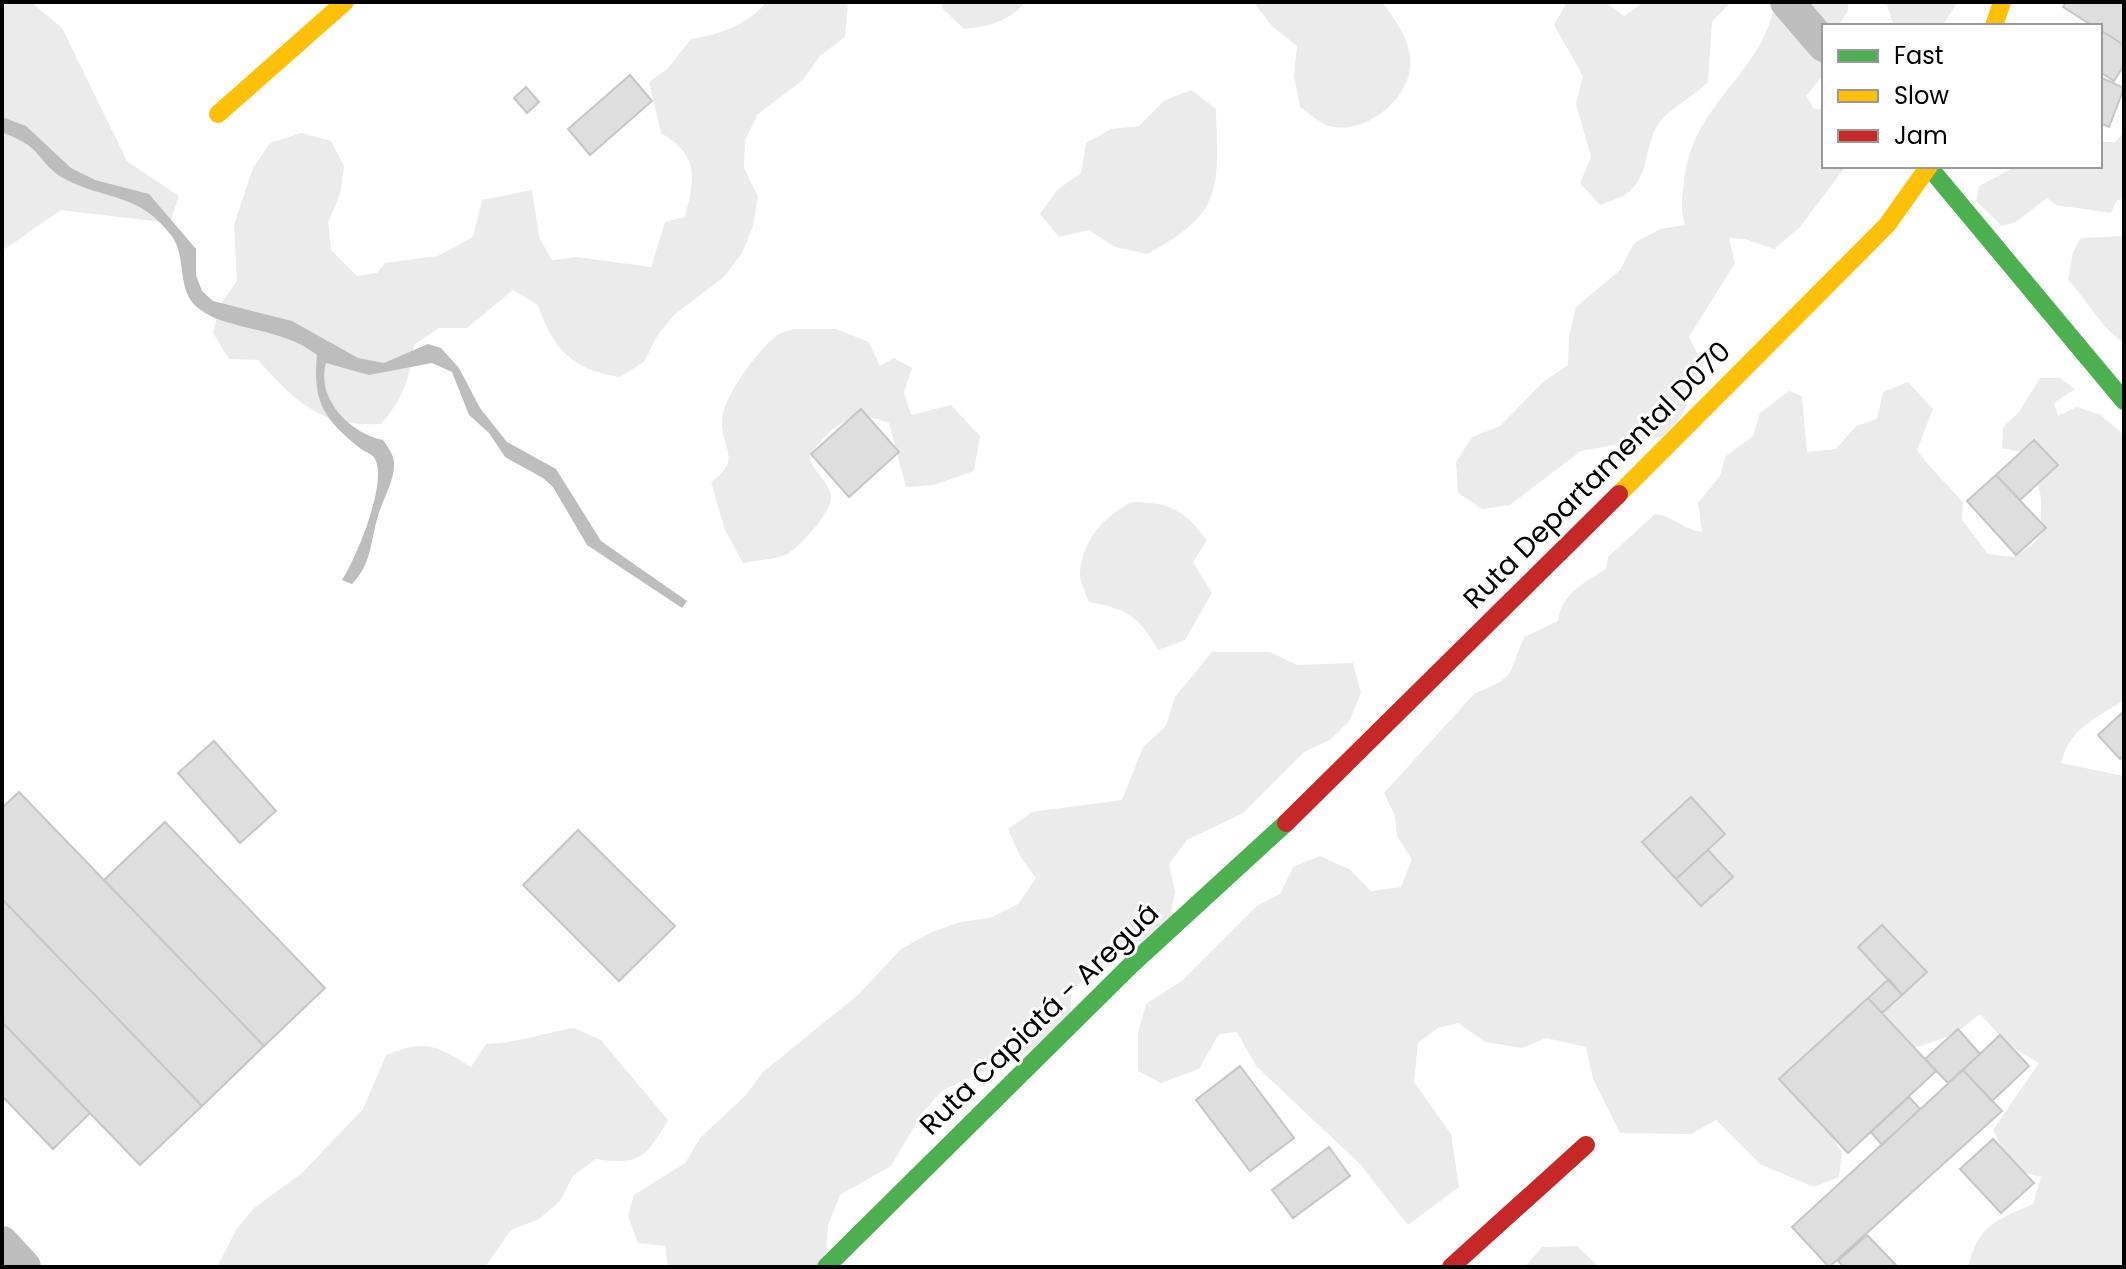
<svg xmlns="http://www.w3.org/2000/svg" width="2126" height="1269" font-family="Poppins,sans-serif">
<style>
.green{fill:#ebebeb}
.water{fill:#bdbdbd}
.building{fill:#dedede;stroke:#c6c6c6;stroke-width:2}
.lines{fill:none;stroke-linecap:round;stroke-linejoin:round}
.street{stroke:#bebebe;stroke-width:34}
.fast{stroke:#4caf50;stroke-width:18}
.slow{stroke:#ffc107;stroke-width:18}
.jam{stroke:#c62828;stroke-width:18}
.labels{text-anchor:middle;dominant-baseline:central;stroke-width:6;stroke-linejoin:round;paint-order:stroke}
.street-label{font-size:28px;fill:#000;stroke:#fff}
</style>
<rect width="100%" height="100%" fill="#fff"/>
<path class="green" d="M 2,2 L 31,2 L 62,28 L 127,161 L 179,196 L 170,223 L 61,210 L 2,251 Z
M 767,2 L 848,2 L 845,37 L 820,56 L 803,80 L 758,114 L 745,140 L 744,168 L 758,197 L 753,226 L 742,253 L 724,277 L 675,314 L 657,336 L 644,362 L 620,377 C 573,370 553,350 538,305 L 513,290 L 467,328 L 439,328 L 414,345 C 410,378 403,399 381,424 C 320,427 297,403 258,360 L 229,359 L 213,333 L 220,305 L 237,281 L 234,225 L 253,168 L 270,143 L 301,133 L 331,141 L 344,166 L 340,195 L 328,222 L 331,250 L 357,276 L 377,273 L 385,263 L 438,256 L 473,237 L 482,200 L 532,190 L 539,237 L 552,260 L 577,257 L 651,267 L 665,222 L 685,217 C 695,176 699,156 661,133 L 649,82 L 667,69 L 691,39 C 721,34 746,25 767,2 Z
M 942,2 L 1025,2 C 1009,22 988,27 964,29 L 943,9 Z
M 1253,2 L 1382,2 C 1395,20 1407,34 1410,57 C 1416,96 1363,139 1326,125 C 1317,121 1308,112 1300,107 L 1294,76 L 1297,46 L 1272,26 Z
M 1567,2 L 1605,2 L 1624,16 L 1644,2 L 1731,2 L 1712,22 L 1708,82 C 1695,95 1676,105 1663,118 C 1643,140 1652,172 1629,192 C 1622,198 1609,201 1600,205 L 1580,183 L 1591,157 L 1576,104 L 1583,76 L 1554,25 Z
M 1777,2 L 1848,2 L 1848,11 L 1838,26 L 1824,26 L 1824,74 L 1806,96 L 1814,109 L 1824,109 L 1824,166 L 1846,166 L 1800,227 L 1774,249 L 1745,239 L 1729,238 L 1735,263 L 1689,337 L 1702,363 L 1683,414 L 1664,436 L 1581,451 L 1510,505 L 1482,509 L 1458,493 L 1456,462 L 1472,437 L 1500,426 L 1543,382 L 1568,365 L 1569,335 L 1576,307 L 1620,270 L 1634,243 L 1660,229 L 1685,225 C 1680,210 1682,198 1684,182 C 1690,122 1728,96 1758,48 C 1767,34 1771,17 1777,2 Z
M 1886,2 L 1958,2 L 1942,26 L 1894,26 Z
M 1192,90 L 1216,109 C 1218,189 1224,213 1147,254 L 1115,247 L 1089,230 L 1059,237 L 1040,214 L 1057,190 L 1081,173 L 1086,143 L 1111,129 L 1139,126 L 1165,100 Z
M 2124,132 L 2124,199 L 2117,200 L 2111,213 L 2056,205 L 2047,198 L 2016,222 L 2002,226 L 1976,201 L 1979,186 L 2017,166 L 2048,166 L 2050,169 L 2051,166 L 2100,166 L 2100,142 L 2115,142 Z
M 2124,236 L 2124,343 C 2099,326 2090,303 2068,280 L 2073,252 L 2081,238 Z
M 794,329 L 836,329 L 869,342 L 880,366 L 894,358 L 912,368 L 904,392 L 911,415 L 951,405 L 980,436 L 974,471 L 934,485 L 906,487 L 889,423 C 852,408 829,426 809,457 C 813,471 828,481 831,495 C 834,510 800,547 787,554 C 775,560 756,560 743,563 L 725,530 L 711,482 C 744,459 720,448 722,420 C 723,397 758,350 776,336 C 780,332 788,331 794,329 Z
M 2040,378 L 2060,378 L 2075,389 L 2054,403 L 2058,416 L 2077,407 L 2101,415 L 2124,435 L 2124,700 C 2095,719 2070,728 2061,763 L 2124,776 L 2124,1267 L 1968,1267 C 1978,1225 1996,1220 2033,1204 L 2041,1177 L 2013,1170 L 1993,1130 L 2039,1063 L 2008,1044 L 1980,1014 L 1953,1035 L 1801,1086 L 1842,1153 L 1839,1177 L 1814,1187 L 1760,1164 L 1716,1120 L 1691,1134 L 1620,1133 L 1593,1079 L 1586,1047 L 1546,1038 L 1522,1048 L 1485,1042 L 1458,1023 L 1438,1028 L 1418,1043 L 1414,1082 L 1451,1134 L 1459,1187 L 1408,1225 L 1360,1164 L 1256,1066 L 1237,1032 L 1219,1034 L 1199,1069 L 1161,1083 L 1138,1071 L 1138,1033 L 1146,1004 L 1183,980 L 1258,905 L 1280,894 L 1293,867 L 1320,856 L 1349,869 L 1371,891 L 1401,887 L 1412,859 L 1397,837 L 1395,816 L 1384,793 L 1474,694 L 1500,682 L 1510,673 L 1524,637 L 1558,621 C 1562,593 1584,583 1606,569 L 1608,557 L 1655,514 C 1674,516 1682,529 1702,532 L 1698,503 L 1720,476 L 1725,457 L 1753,436 L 1760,413 L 1789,391 L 1802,396 L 1807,452 L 1836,449 L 1856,426 L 1877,419 L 1883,392 L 1908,382 L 1933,409 L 1917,450 C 1931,470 1948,484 1963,503 L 1962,520 L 1988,554 L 2014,557 L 2031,546 L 2043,532 C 2038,516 2043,507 2040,493 C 2036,478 2033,471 2033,454 L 2002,448 L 2003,427 L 2019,412 Z
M 1131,502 C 1170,502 1183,509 1207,540 L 1193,562 L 1212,593 L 1185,640 L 1158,650 C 1139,616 1127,609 1089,602 C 1086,594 1079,581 1080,572 C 1083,539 1104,517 1131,502 Z
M 1212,652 L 1270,652 L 1297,665 L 1353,663 L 1361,693 L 1350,720 L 1330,740 L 1304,752 L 1243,813 L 1187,840 L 1169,864 L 1175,892 L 1169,922 L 1092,972 L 1071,992 L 1071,1020 L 1022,1055 L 943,1090 L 923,1112 L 891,1166 L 840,1195 L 828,1225 L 826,1253 L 818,1267 L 668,1267 L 665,1246 L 638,1243 L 628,1216 L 634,1195 L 685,1163 L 701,1137 L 745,1096 L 763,1072 L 859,994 L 901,949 L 932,932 L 960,922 L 990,918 L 1018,904 L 1036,878 L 1020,856 L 1008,829 L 1032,812 L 1122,800 L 1143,747 L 1166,726 L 1175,697 Z
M 574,1028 L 601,1040 L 668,1120 C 646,1157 640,1166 596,1159 L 573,1176 L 560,1201 L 539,1219 L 511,1230 L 485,1267 L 217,1267 L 236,1230 L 254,1208 L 302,1173 L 363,1109 L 386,1055 C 425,1039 436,1045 471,1067 L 486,1044 C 517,1043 544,1033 574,1028 Z
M 1577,1246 L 1599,1267 L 1525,1267 L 1542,1247 Z"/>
<path class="water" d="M 2,117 L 26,126 L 71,168 L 95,180 L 149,194 L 196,249 L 196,275 L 202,291 L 213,301 L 292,321 L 358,358 L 384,363 L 428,344 L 441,348 L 459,368 L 480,408 L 507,442 L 556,469 L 601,541 L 687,601 L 682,608 L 587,545 L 553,487 L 543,478 L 505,457 L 489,433 L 469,415 L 452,372 L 432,363 L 369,375 L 326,363 C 316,398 349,433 383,440 C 387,446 393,453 394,462 C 395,481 383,498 378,516 C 370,542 372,563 352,584 L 342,580 C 356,559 388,482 375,459 C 372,453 366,453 361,449 C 325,420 312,403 317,355 C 281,326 225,331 198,308 C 175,289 188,257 171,235 C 138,192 107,201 65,179 C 52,173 44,161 34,150 C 26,142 13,137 2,132 Z"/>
<path class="building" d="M 2066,2 L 2124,2 L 2124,45 L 2100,30 L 2100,26 L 2093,26 L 2063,7 Z
M 2100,30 L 2124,45 L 2124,65 L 2114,81 L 2100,72 Z
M 630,75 L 652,101 L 590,155 L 568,129 Z
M 2100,77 L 2124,88 L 2109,127 L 2100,123 Z
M 526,87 L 539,102 L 527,113 L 514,98 Z
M 861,409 L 899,452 L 849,497 L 811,454 Z
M 2034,440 L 2058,465 L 2020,500 L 1996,475 Z
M 1996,475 L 2046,528 L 2016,555 L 1967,501 Z
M 2124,711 L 2124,755 L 2120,759 L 2098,735 Z
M 214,741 L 276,811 L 240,843 L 178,773 Z
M 19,792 L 264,1046 L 202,1106 L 2,899 L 2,808 Z
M 1691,797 L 1725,834 L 1676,879 L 1642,842 Z
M 165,822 L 325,988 L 264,1046 L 104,880 Z
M 578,830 L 675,926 L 619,981 L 523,885 Z
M 1708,850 L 1733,877 L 1701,906 L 1676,879 Z
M 2,899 L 202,1106 L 140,1165 L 2,1022 Z
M 1882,925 L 1927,972 L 1902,995 L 1858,947 Z
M 1889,979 L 1902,995 L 1882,1013 L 1868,998 Z
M 1868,998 L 1936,1071 L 1848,1153 L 1779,1079 Z
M 2,1022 L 90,1113 L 53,1149 L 2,1096 Z
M 1958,1029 L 1980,1054 L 1948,1083 L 1925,1059 Z
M 2000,1035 L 2029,1066 L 1992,1101 L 1963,1070 Z
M 1240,1066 L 1294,1138 L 1250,1171 L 1196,1100 Z
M 1963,1070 L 2002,1111 L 1829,1267 L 1792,1227 Z
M 1909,1097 L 1920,1109 L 1882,1145 L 1871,1132 Z
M 1993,1139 L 2034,1183 L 2001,1213 L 1960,1169 Z
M 1329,1147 L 1350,1176 L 1293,1218 L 1272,1190 Z
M 1867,1235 L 1898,1267 L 1844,1267 L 1838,1261 Z"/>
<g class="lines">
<path class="street" d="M 1787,2 L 1824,45
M 2,1243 L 24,1267"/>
<path class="fast" d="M 1929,167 L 2124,401
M 826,1267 L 1131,965 L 1286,823"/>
<path class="slow" d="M 1994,26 L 2002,2
M 218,114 L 345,2
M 1619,494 L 1887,225 L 1929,166"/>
<path class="jam" d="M 1286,823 L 1619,494
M 1451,1267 L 1586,1145"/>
</g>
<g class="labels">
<g class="street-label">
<text transform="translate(1597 475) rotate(-45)">Ruta Departamental D070</text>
<text transform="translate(1039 1019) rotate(-44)">Ruta Capiatá - Areguá</text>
</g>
</g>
<rect width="2126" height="1269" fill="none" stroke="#000000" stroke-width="8"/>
<rect x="1822" y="24" width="280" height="144" fill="#ffffff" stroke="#999999" stroke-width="2"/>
<rect x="1838" y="50" width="40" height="12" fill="#4caf50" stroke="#999999" stroke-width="2"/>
<text x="1894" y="64" font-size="24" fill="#000000">Fast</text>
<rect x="1838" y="90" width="40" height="12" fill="#ffc107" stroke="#999999" stroke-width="2"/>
<text x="1894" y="104" font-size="24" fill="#000000">Slow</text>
<rect x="1838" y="130" width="40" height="12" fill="#c62828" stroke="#999999" stroke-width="2"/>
<text x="1894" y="144" font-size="24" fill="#000000">Jam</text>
</svg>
